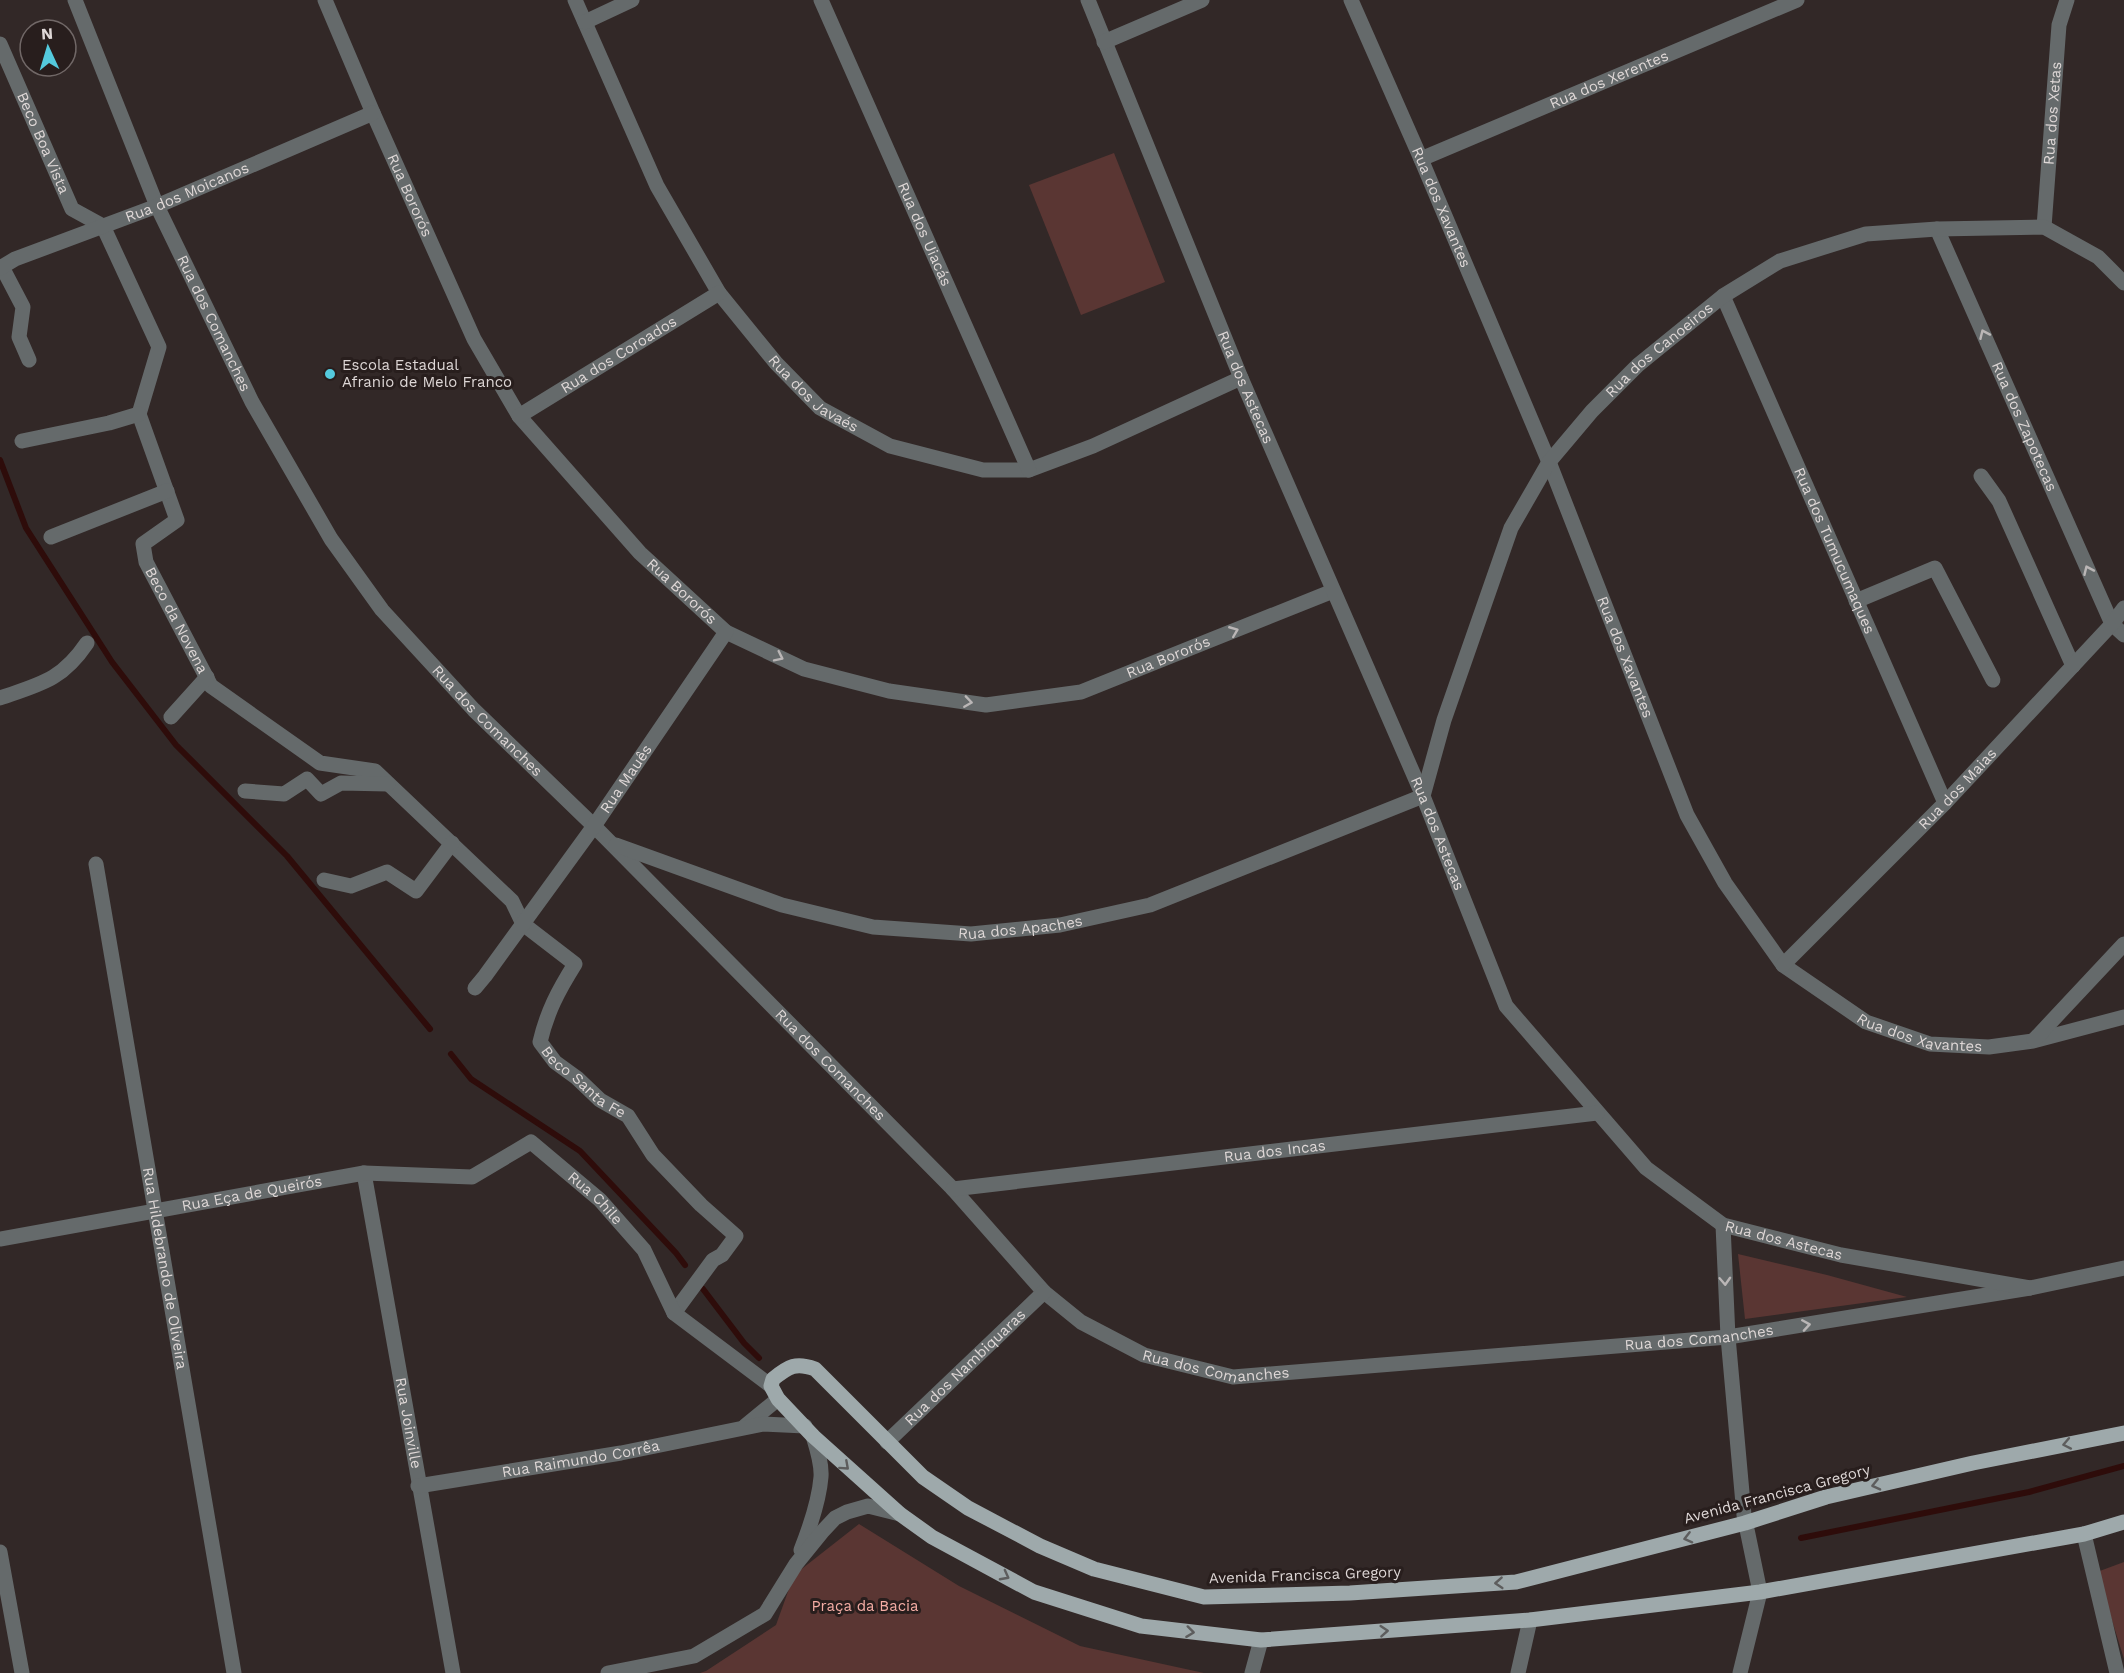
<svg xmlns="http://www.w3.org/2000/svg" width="2124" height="1673" font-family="'Work Sans',sans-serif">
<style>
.green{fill:#5a3633}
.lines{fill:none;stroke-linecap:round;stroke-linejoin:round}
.stream{stroke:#2e0c0a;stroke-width:6}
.minor{stroke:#656a6b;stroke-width:15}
.major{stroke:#9ea9ab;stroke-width:15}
.oneway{stroke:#bab6b6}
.oneway2{stroke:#5d5d5d}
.poi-dot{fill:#54cadd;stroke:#281e1d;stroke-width:2}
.labels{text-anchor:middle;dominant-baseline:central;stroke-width:6;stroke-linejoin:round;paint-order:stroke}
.street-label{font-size:15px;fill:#ded7d6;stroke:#281e1d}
.poi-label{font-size:15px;fill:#ded7d6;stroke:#281e1d;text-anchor:start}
.park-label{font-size:15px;fill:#f5ada5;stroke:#281e1d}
</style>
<rect width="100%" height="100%" fill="#322827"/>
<path class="green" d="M 1114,153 L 1165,282 L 1081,315 L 1029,185 Z
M 1738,1254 L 1827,1275 L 1907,1297 L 1745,1319 Z
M 859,1524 L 959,1586 L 1080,1646 L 1204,1673 L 700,1673 L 706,1671 L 776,1625 L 794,1575 Z
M 2124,1562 L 2124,1659 L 2097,1572 Z"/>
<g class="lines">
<path class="stream" d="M 0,460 L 26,528 L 112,662 L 176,745 L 287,856 L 430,1029
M 451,1054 L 471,1079 L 580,1151 L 676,1253 L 685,1265
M 703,1289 L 744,1343 L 759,1358
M 1801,1538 L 2029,1492 L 2124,1466"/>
<g class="minor">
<path id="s1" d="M 75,0 L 157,206 L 252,402 L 331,539 L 382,610 L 474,710 L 594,826 L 953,1189 L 1044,1292 L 1081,1322 L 1144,1355 L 1233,1377 L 1728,1337 L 2030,1288"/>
<path id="s2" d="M 325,0 L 373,113 L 474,339 L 519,416 L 640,553 L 726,632 L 804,669 L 889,691 L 986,705 L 1081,692 L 1333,591"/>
<path id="s3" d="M 575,0 L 657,186 L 719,293 L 776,363 L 820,408 L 890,446 L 983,470 L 1029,470 L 1093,446 L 1241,378"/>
<path id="s4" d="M 821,0 L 1029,470"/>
<path id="s5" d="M 1088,0 L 1241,378 L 1423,796 L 1506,1006 L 1646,1168 L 1723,1225 L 1841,1255 L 2030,1288 L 2124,1268"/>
<path id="s6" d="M 1351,0 L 1421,159 L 1549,462 L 1687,815 L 1725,883 L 1783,965 L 1866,1022 L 1930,1044 L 1989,1047 L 2033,1041 L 2124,1017"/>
<path d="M 585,22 L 632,0"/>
<path d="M 1104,42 L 1202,0"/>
<path id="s7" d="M 0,44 L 72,209 L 103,226 L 159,347 L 139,414 L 177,520 L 143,544 L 146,562 L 211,686 L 320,763 L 375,771 L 512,901 L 523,924 L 575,964 C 558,991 547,1012 540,1042 L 555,1062 L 577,1078 L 600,1100 L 628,1116 L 653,1155 L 701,1205 L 736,1236 L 722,1255 L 713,1260 L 674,1313"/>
<path id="s8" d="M 1421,159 L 1797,0"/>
<path id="s9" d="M 2044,227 L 2059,25 L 2067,0"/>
<path id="s10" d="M 1937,229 L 2112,624 L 2124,635"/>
<path d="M 2,267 L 23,307 L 19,337 L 29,360"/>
<path id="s11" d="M 0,268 L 15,259 L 157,206 L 373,113"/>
<path id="s12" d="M 1723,296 L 1945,803"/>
<path id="s13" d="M 519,416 L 719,293"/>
<path d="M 22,441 L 109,423 L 139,414"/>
<path d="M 1981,476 L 1999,501 L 2073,666"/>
<path d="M 51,537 L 167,491"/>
<path d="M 1856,601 L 1935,568 L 1993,680"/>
<path d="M 0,698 C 41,684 62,680 87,643"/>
<path d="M 171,717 L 207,677"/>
<path d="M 245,791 L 284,794 L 307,779 L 321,794 L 341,783 L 388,784"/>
<path id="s14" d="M 616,845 L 782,905 L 873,927 L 971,934 L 1060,925 L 1150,905 L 1423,796 L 1444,720 L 1511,528 L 1549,462 L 1592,411 L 1638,365 L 1723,296 L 1780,261 L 1866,234 L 1937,229 L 2044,227 L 2098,257 L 2124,283"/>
<path id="s15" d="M 96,864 L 234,1673"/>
<path d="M 324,880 L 351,886 L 387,872 L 416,891 L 452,843"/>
<path id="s16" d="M 1783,965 L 1945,803 L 2112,624 L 2124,608"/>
<path id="s17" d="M 475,988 L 485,976 L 594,826 L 726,632"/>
<path d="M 2034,1040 L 2124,944"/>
<path id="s18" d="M 364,1173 L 453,1673"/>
<path id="s19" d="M 953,1189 L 1597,1113"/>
<path d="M 1723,1225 L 1728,1337 L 1744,1515 L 1760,1592 L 1740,1673"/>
<path id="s20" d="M 0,1239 L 364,1173 L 472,1177 L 531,1142 L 600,1200 L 644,1250 L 674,1313 L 771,1386"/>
<path d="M 745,1426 L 778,1399"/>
<path id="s21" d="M 887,1442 L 1044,1292"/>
<path id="s22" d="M 418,1486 L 621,1453 L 763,1424 L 805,1426"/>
<path d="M 2084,1534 L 2117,1673"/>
<path d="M 801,1550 C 810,1527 819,1502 821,1477 C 822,1464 817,1449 813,1436"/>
<path d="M 0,1552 L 22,1673"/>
<path d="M 608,1673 L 694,1656 L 765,1614 L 796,1564 L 822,1532 L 835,1518 L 847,1512 L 868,1506 L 900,1514"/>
<path d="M 1252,1673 L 1261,1640"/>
<path d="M 1518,1673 L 1530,1620"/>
</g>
<path class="major" d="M 2124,1433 L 1973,1463 L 1826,1497 L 1745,1523 L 1516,1582 L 1350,1593 L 1204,1597 L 1094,1569 L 1040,1546 L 968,1508 L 923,1477 L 815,1369 C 796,1362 789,1366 773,1379 L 771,1386 L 778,1399 L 813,1436 L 900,1514 L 932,1537 L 1034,1592 L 1141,1626 L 1261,1640 L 1530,1620 L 1760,1592 L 2084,1534 L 2124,1522"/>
</g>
<defs><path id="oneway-chevron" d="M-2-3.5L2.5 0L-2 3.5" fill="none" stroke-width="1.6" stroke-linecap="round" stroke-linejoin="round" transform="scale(1.5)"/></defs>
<g class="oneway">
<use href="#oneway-chevron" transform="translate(1984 334) rotate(-114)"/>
<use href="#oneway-chevron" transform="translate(2088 570) rotate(-114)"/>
<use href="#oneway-chevron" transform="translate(1234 631) rotate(-22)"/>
<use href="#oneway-chevron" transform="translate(779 657) rotate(26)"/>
<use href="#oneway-chevron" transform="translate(968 702) rotate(8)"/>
<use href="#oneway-chevron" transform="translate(1725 1281) rotate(87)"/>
<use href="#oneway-chevron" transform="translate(1806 1325) rotate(-9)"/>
</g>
<g class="oneway2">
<use href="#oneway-chevron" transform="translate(2067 1444) rotate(169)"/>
<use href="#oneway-chevron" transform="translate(845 1466) rotate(42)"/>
<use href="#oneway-chevron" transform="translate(1876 1485) rotate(167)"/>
<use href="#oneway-chevron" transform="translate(1688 1538) rotate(166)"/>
<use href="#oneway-chevron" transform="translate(1005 1576) rotate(28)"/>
<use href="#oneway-chevron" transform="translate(1499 1583) rotate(176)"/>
<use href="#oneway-chevron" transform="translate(1384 1631) rotate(-4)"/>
<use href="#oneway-chevron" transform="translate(1190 1632) rotate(7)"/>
</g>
<circle class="poi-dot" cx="330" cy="374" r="6"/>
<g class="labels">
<g class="street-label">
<text stroke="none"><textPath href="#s8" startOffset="204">Rua dos Xerentes</textPath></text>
<text stroke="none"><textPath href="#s9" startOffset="114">Rua dos Xetas</textPath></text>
<text stroke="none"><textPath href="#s7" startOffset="108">Beco Boa Vista</textPath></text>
<text stroke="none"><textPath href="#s11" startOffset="202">Rua dos Moicanos</textPath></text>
<text stroke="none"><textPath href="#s2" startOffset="213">Rua Bororós</textPath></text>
<text stroke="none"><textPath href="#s6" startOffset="226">Rua dos Xavantes</textPath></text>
<text stroke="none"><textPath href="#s4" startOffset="256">Rua dos Uiacás</textPath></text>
<text stroke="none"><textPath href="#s1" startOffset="352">Rua dos Comanches</textPath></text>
<text stroke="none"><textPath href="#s14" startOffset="1360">Rua dos Canoeiros</textPath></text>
<text stroke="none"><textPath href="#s13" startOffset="117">Rua dos Coroados</textPath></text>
<text stroke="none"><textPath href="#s5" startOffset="418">Rua dos Astecas</textPath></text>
<text stroke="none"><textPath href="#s3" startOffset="466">Rua dos Javaés</textPath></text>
<text stroke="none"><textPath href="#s10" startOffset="216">Rua dos Zapotecas</textPath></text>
<text stroke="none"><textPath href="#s12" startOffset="278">Rua dos Tumucumaques</textPath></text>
<text stroke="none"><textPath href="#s2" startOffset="699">Rua Bororós</textPath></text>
<text stroke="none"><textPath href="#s7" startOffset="657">Beco da Novena</textPath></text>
<text stroke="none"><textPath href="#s2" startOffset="1221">Rua Bororós</textPath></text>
<text stroke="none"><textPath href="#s6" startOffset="712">Rua dos Xavantes</textPath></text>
<text stroke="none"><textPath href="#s1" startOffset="838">Rua dos Comanches</textPath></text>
<text stroke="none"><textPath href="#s17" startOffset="258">Rua Mauês</textPath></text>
<text stroke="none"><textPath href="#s16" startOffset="248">Rua dos Maias</textPath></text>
<text stroke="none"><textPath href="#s5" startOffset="904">Rua dos Astecas</textPath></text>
<text stroke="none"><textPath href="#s14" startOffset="418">Rua dos Apaches</textPath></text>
<text stroke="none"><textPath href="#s6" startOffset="1216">Rua dos Xavantes</textPath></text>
<text stroke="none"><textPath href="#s1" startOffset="1324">Rua dos Comanches</textPath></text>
<text stroke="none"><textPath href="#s7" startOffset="1346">Beco Santa Fe</textPath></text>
<text stroke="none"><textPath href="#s19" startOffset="324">Rua dos Incas</textPath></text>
<text stroke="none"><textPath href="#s20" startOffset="256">Rua Eça de Queirós</textPath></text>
<text stroke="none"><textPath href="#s20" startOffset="632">Rua Chile</textPath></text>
<text stroke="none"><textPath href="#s5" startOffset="1462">Rua dos Astecas</textPath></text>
<text stroke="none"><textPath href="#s15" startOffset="410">Rua Hildebrando de Oliveira</textPath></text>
<text stroke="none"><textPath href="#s1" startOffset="2314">Rua dos Comanches</textPath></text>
<text stroke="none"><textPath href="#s1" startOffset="1828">Rua dos Comanches</textPath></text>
<text stroke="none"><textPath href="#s21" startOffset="108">Rua dos Nambiquaras</textPath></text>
<text stroke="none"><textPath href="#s18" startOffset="254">Rua Joinville</textPath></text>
<text stroke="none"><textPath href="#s22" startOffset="165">Rua Raimundo Corrêa</textPath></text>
<text transform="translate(1777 1494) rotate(-15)">Avenida Francisca Gregory</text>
<text transform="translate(1305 1575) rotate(-2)">Avenida Francisca Gregory</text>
</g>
<g class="poi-label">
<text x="342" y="365">Escola Estadual<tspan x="342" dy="17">Afranio de Melo Franco</tspan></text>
</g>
<g class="park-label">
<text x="865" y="1606">Praça da Bacia</text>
</g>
</g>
<g transform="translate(48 48) rotate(356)"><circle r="28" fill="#281e1d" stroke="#716867" stroke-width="1.5"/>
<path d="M0-4.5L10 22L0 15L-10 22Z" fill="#54cadd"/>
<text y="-9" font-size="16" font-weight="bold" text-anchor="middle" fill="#ded7d6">N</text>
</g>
</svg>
